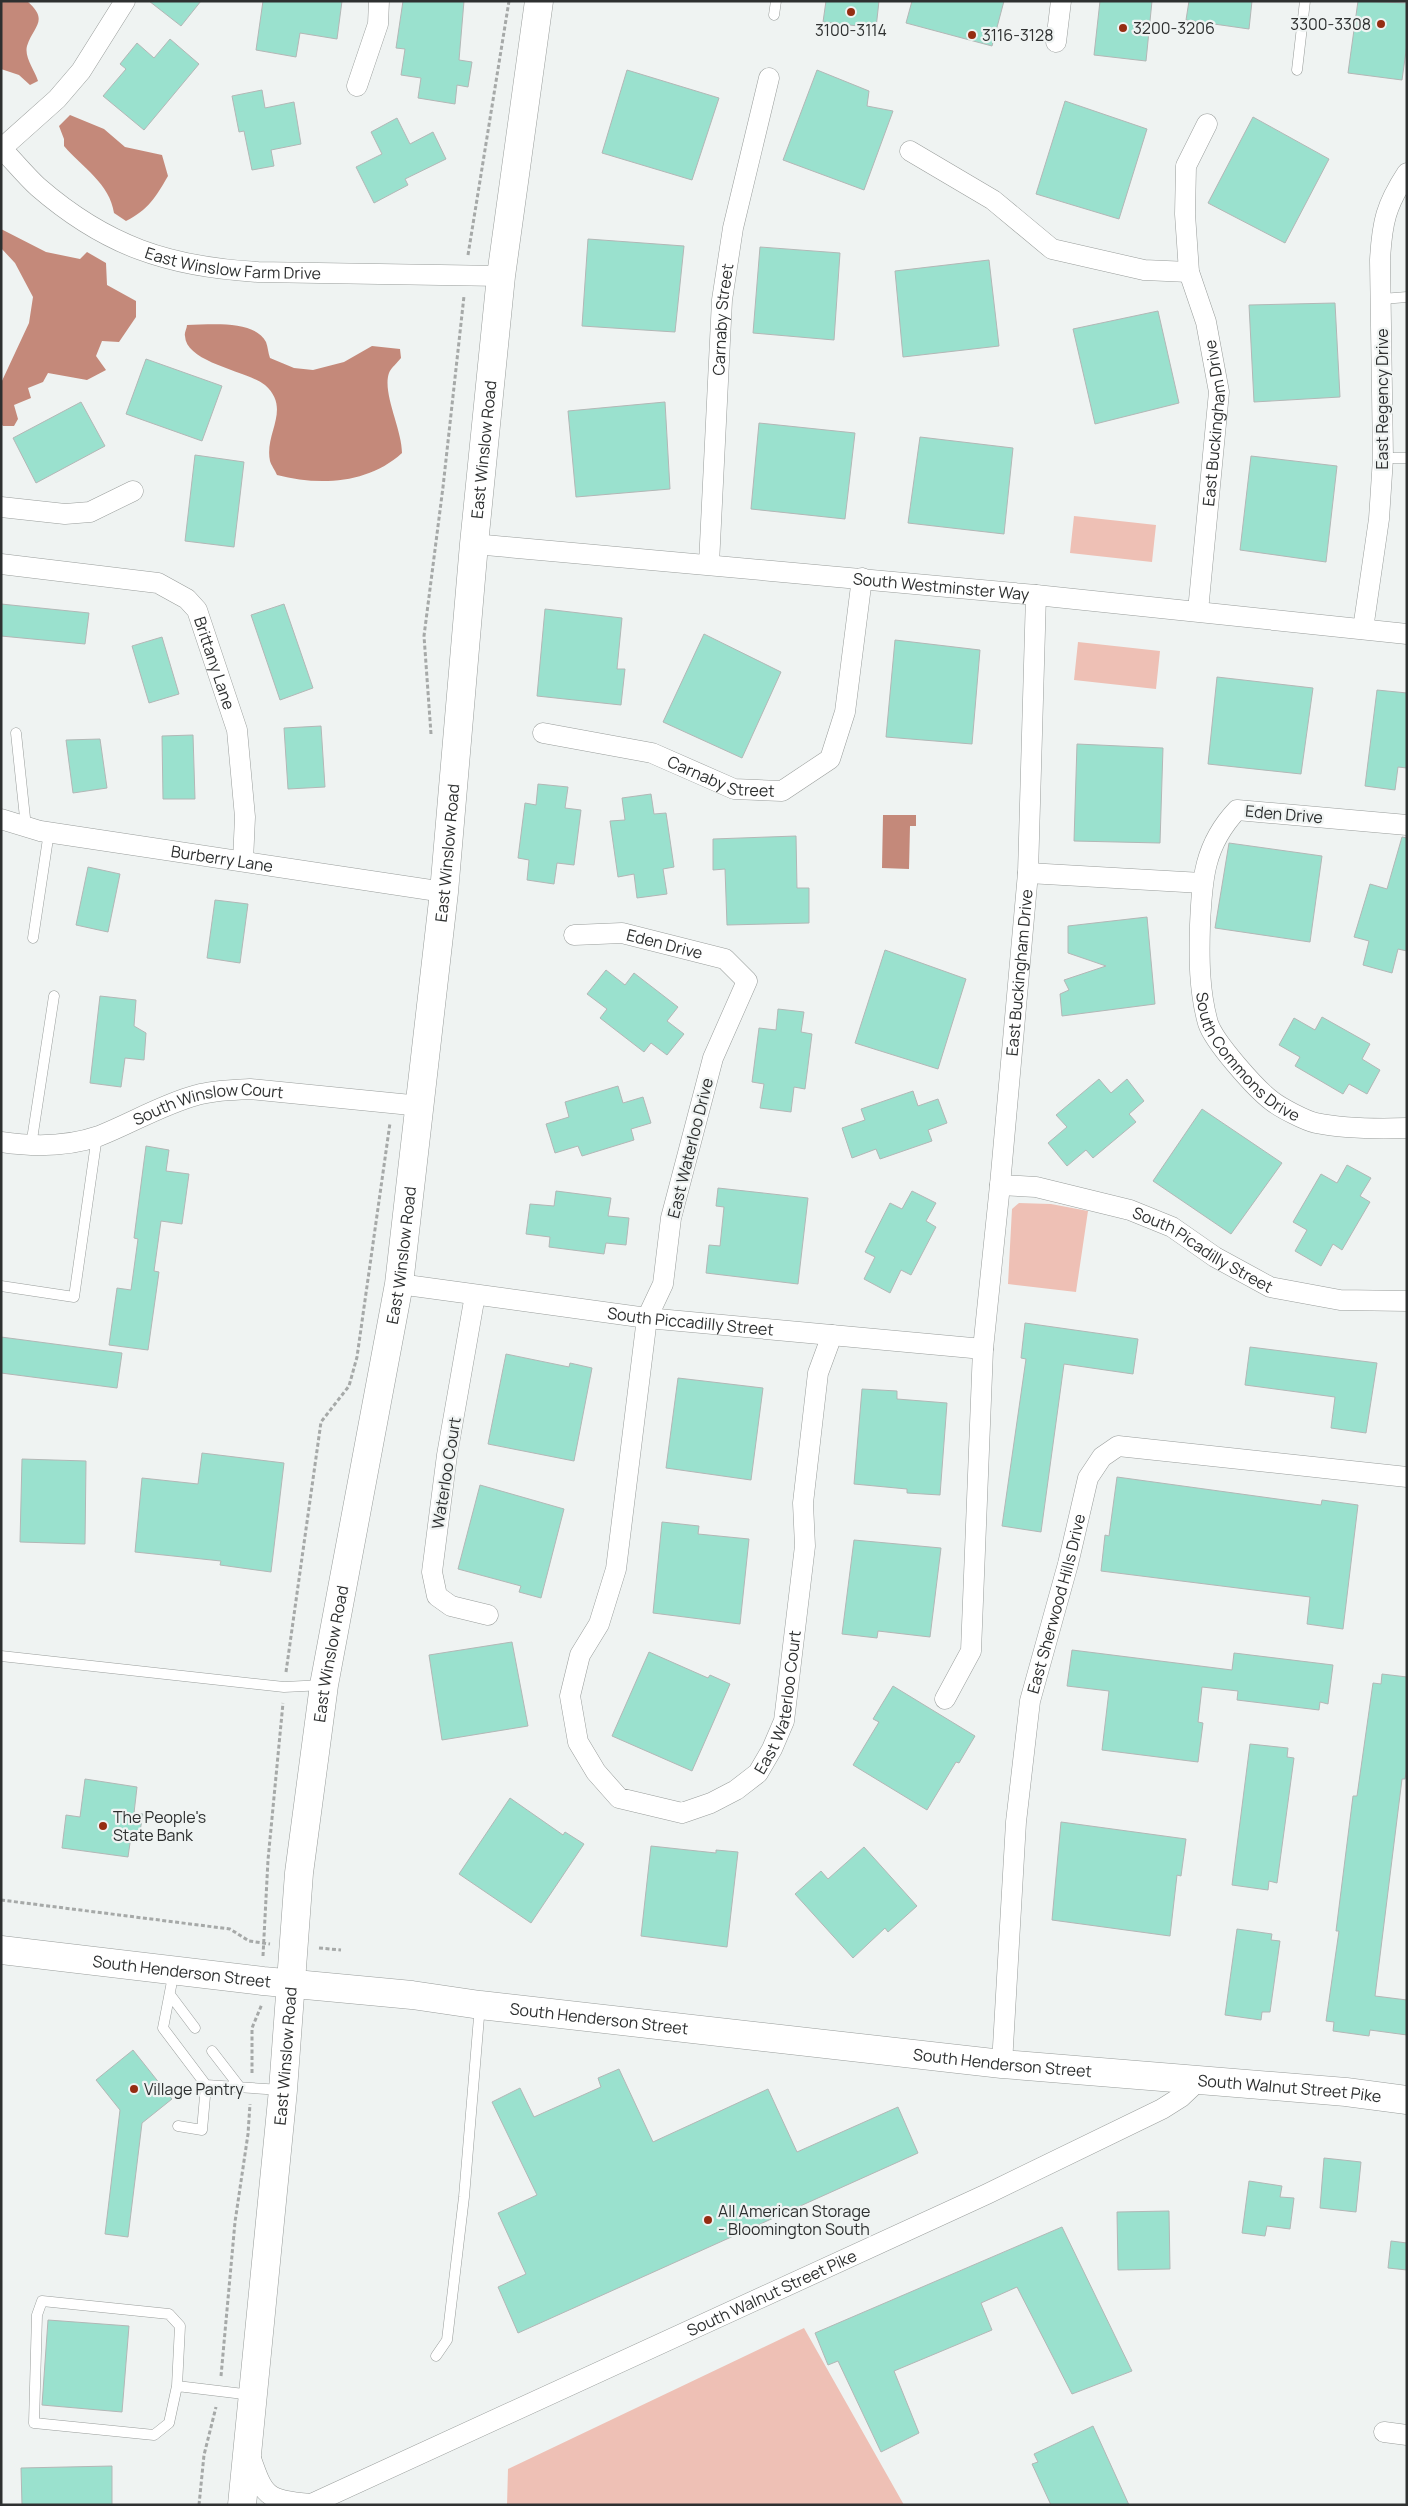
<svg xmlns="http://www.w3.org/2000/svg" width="1408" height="2506" font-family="Manrope,sans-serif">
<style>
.green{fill:#eec0b5}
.water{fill:#c4897a}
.building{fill:#9ae1ce;stroke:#b3b7b6}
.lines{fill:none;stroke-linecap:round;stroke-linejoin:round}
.lane-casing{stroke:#999d9b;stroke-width:11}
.street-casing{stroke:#999d9b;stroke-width:21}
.secondary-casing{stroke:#999d9b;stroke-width:29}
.path{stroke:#a6a9a8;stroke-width:3;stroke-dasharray:4 2.5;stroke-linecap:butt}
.lane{stroke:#fff;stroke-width:10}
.street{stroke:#fff;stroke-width:20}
.secondary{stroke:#fff;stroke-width:28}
.poi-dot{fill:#952d12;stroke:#eff3f2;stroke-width:2}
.labels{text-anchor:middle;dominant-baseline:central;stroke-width:4.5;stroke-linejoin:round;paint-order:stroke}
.poi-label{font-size:16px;fill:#2e3030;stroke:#eff3f2;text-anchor:start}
.street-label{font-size:16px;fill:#2e3030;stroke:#eff3f2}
</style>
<rect width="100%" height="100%" fill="#eff3f2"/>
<path class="green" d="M 1074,516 L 1156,525 L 1152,562 L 1070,553 Z
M 1078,642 L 1160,651 L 1156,689 L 1074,680 Z
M 1019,1203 L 1051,1204 L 1088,1211 L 1076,1292 L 1008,1284 L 1012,1209 Z
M 804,2328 L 904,2505 L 507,2505 L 508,2469 Z"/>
<path class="water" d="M 1,1 L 27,1 C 50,21 33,26 27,46 C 24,57 35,71 38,81 L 30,85 L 19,75 L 1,69 Z
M 70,115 L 104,129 L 125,147 L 162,155 L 168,176 C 156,197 148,210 126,221 L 114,213 C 110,184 82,167 64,146 L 64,139 L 59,126 Z
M 1,229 L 46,252 L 80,259 L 87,252 L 106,263 L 107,285 L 136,301 L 136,317 L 119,342 L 102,341 L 96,356 L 106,370 L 87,380 L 48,373 L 43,382 L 28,388 L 31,398 L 14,405 L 18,419 L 14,426 L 3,426 L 1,424 L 1,383 L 29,323 L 33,297 L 15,263 L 1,248 Z
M 187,325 C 209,325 254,319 266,342 C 268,347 268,353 270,358 L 294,368 L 313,370 L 344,362 L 372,346 L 400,349 L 401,358 C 398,362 391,368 389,373 C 382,393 402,429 402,453 C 368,484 319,486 277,475 C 275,470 271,465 270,461 C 264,433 292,409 265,385 C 248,371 186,363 185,336 C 184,333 187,328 187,325 Z
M 883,815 L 916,815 L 916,826 L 910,826 L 909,869 L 882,868 Z"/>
<path class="building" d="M 149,1 L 201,1 L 181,26 Z
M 263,1 L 342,1 L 337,39 L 300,33 L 296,57 L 256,50 Z
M 403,1 L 464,1 L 459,60 L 472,62 L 468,87 L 457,85 L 455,104 L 418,98 L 421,78 L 401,75 L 405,49 L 396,48 Z
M 826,1 L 879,1 L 876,28 L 823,22 Z
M 912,1 L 1004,1 L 992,46 L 906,23 Z
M 1100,1 L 1152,1 L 1146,61 L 1094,55 Z
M 1189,1 L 1252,1 L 1249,29 L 1186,20 Z
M 1358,1 L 1407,3 L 1407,44 L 1402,80 L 1348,73 Z
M 170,39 L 199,64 L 144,130 L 103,96 L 126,69 L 120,64 L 137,43 L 154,58 Z
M 627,70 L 719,98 L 692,180 L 602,153 Z
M 817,70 L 869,91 L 867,106 L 893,111 L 864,190 L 783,160 Z
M 262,90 L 265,108 L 294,102 L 301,144 L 271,150 L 274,166 L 252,170 L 244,131 L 239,132 L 232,96 Z
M 1065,101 L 1147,129 L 1119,219 L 1036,194 Z
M 1253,117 L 1329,159 L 1285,243 L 1208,203 Z
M 397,118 L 410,144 L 433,132 L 446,159 L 405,179 L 408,185 L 374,203 L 356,167 L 382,154 L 371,132 Z
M 588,239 L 684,246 L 675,332 L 582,326 Z
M 760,247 L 840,253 L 834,340 L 753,333 Z
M 989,260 L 999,346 L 903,357 L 895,271 Z
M 1335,303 L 1340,397 L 1254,402 L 1249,305 Z
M 1158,311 L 1179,403 L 1095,424 L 1073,329 Z
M 146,359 L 222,386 L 202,441 L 126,414 Z
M 81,402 L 105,446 L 36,483 L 13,438 Z
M 665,402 L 670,489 L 576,497 L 568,411 Z
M 759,423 L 855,433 L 845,519 L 751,509 Z
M 920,437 L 1013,448 L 1004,534 L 908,523 Z
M 195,455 L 244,462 L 234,547 L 185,541 Z
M 1251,456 L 1337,466 L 1326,562 L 1240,550 Z
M 1,604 L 89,613 L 85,644 L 1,636 Z
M 284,604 L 313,688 L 280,700 L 251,615 Z
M 545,609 L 622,618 L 617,669 L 625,669 L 621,705 L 537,696 Z
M 704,634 L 781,672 L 742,758 L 663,722 Z
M 162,637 L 179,694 L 149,703 L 132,646 Z
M 895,640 L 980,650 L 972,744 L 886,737 Z
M 1217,677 L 1313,688 L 1301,774 L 1208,764 Z
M 1377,690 L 1407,693 L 1407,768 L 1398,767 L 1395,790 L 1365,786 Z
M 321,726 L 325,787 L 288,789 L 284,728 Z
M 193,735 L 195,799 L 163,799 L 162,736 Z
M 100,739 L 107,788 L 73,793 L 66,740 Z
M 1077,744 L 1163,748 L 1160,843 L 1074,841 Z
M 538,784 L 568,787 L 565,808 L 581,810 L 574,865 L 557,863 L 554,884 L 527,880 L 529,860 L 518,858 L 525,803 L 536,805 Z
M 651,794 L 654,814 L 666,813 L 674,867 L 663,869 L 667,894 L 637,898 L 634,874 L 618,877 L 610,821 L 625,820 L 622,798 Z
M 796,836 L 797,888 L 809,888 L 809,923 L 727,925 L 725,869 L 713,870 L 713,839 Z
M 1402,837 L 1407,838 L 1407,951 L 1398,949 L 1392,973 L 1363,965 L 1369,941 L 1354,937 L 1370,884 L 1387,889 Z
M 1229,843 L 1322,856 L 1310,942 L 1215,928 Z
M 88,867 L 120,874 L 108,932 L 76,925 Z
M 215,900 L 248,904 L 240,963 L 207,958 Z
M 1147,917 L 1155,1004 L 1062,1016 L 1060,994 L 1069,990 L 1064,980 L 1106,966 L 1068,953 L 1068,926 Z
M 885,950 L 966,979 L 938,1069 L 855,1043 Z
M 606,970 L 625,985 L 634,973 L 678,1007 L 667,1021 L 684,1034 L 667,1055 L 651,1043 L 644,1052 L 600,1018 L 607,1009 L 587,994 Z
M 100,996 L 136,1000 L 134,1026 L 146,1033 L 144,1060 L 125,1058 L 121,1087 L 90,1083 Z
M 778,1009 L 804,1012 L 801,1032 L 812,1034 L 805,1089 L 794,1087 L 791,1112 L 760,1108 L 764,1084 L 752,1082 L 759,1028 L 776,1030 Z
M 1322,1017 L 1370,1044 L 1362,1059 L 1380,1070 L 1367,1094 L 1349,1084 L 1343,1094 L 1295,1066 L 1300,1057 L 1279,1045 L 1294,1018 L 1315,1030 Z
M 1099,1079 L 1111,1093 L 1127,1079 L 1144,1101 L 1129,1114 L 1136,1122 L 1093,1158 L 1086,1150 L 1067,1166 L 1048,1143 L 1067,1127 L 1056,1115 Z
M 618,1086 L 623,1103 L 643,1097 L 651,1123 L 631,1129 L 634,1140 L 582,1156 L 578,1146 L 555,1153 L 546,1124 L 569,1117 L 565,1102 Z
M 913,1091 L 918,1106 L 938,1099 L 947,1123 L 928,1130 L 932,1141 L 880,1159 L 876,1149 L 852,1158 L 842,1128 L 865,1120 L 861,1109 Z
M 1202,1109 L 1282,1163 L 1231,1234 L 1153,1181 Z
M 146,1146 L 169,1150 L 166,1171 L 189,1174 L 182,1224 L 161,1221 L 154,1271 L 159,1272 L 148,1350 L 109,1345 L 117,1288 L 131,1290 L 138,1239 L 134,1238 Z
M 1347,1165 L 1371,1178 L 1360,1196 L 1370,1202 L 1342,1250 L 1333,1244 L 1321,1266 L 1295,1251 L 1307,1230 L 1293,1222 L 1321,1174 L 1337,1183 Z
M 718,1188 L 808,1198 L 798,1284 L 706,1273 L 709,1245 L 720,1246 L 724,1207 L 716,1206 Z
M 556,1191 L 611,1198 L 608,1216 L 629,1218 L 626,1245 L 606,1243 L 604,1254 L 549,1247 L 550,1237 L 526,1234 L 530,1204 L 554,1206 Z
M 912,1191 L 936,1203 L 926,1221 L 936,1227 L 911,1275 L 901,1270 L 890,1293 L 864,1279 L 875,1257 L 865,1252 L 890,1203 L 902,1209 Z
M 1025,1323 L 1138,1339 L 1133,1374 L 1064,1364 L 1041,1532 L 1002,1526 L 1026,1359 L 1021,1358 Z
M 1,1337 L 122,1353 L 117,1388 L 1,1373 Z
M 1250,1347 L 1377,1363 L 1366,1433 L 1331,1428 L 1335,1397 L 1245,1385 Z
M 506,1354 L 569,1367 L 570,1363 L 592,1368 L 574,1461 L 488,1444 Z
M 678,1378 L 763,1388 L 751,1480 L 666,1468 Z
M 862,1389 L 897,1391 L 897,1399 L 947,1403 L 940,1495 L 907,1493 L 907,1489 L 854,1484 Z
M 202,1453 L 284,1463 L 271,1572 L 220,1565 L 221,1561 L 135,1552 L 142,1478 L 198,1484 Z
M 22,1459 L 86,1461 L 85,1544 L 20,1542 Z
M 1117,1477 L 1321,1505 L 1322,1500 L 1358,1505 L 1343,1629 L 1307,1624 L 1310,1597 L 1101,1571 L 1105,1535 L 1109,1536 Z
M 480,1485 L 564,1509 L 541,1598 L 519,1592 L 521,1586 L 458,1569 Z
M 662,1522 L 699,1526 L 698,1534 L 749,1539 L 740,1624 L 653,1613 Z
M 854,1540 L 941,1548 L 930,1637 L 878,1631 L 877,1638 L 842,1634 Z
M 512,1642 L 528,1726 L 442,1740 L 429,1655 Z
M 1072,1650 L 1232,1670 L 1234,1653 L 1333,1665 L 1328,1704 L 1320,1702 L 1319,1710 L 1237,1700 L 1238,1691 L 1202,1687 L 1198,1722 L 1203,1723 L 1198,1762 L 1102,1750 L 1109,1691 L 1067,1686 Z
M 649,1652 L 708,1678 L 710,1675 L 730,1684 L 692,1771 L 612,1736 Z
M 1382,1674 L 1407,1677 L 1407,1767 L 1405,1779 L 1402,1779 L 1375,1996 L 1407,2000 L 1407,2035 L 1370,2030 L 1369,2036 L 1333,2031 L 1334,2022 L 1326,2021 L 1339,1931 L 1336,1931 L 1353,1796 L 1357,1796 L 1373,1683 L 1381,1684 Z
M 893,1686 L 975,1736 L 959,1763 L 956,1762 L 927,1810 L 853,1765 L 879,1722 L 873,1719 Z
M 1250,1744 L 1288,1748 L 1287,1757 L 1294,1758 L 1277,1883 L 1269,1881 L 1268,1890 L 1232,1885 Z
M 85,1779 L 137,1787 L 134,1813 L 143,1814 L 139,1837 L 131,1836 L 128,1857 L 62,1848 L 66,1815 L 80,1817 Z
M 510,1798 L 563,1835 L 565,1832 L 584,1844 L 531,1923 L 459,1874 Z
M 1061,1822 L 1186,1839 L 1181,1876 L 1177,1875 L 1170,1936 L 1052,1920 Z
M 651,1846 L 716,1853 L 716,1850 L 738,1852 L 727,1947 L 641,1936 Z
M 864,1847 L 917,1906 L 888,1932 L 885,1928 L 853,1958 L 795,1894 L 821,1871 L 828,1879 Z
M 1237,1929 L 1272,1934 L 1271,1940 L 1280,1941 L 1270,2012 L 1262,2012 L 1261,2020 L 1225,2015 Z
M 133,2050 L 172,2099 L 142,2123 L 128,2237 L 105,2234 L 120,2110 L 96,2080 Z
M 619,2069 L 653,2142 L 768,2089 L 797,2152 L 898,2107 L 918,2153 L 518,2333 L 498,2287 L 526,2274 L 498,2213 L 537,2195 L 492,2102 L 520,2088 L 534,2117 L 601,2087 L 598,2078 Z
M 1324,2158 L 1361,2162 L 1356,2212 L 1320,2208 Z
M 1249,2181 L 1282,2186 L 1280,2197 L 1294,2198 L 1290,2229 L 1267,2226 L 1265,2236 L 1242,2233 Z
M 1169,2211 L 1170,2269 L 1118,2270 L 1117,2212 Z
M 1062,2227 L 1132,2371 L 1072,2394 L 1017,2287 L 981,2303 L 992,2330 L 894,2371 L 919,2433 L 881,2452 L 838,2361 L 828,2365 L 815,2333 Z
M 1391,2241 L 1407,2243 L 1407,2270 L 1388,2268 Z
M 48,2320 L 129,2326 L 122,2412 L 42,2405 Z
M 1093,2426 L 1129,2505 L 1051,2505 L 1032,2464 L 1038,2462 L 1034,2454 Z
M 112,2466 L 112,2505 L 22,2505 L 21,2468 Z"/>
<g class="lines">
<g class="lane-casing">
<path id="lane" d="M 774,15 L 776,1
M 1297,70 L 1305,1
M 1382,299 L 1407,297
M 1383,458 L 1407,458
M 16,733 L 26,827
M 33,938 L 49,832
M 31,1146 L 54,996
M 1,1286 L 74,1297 L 97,1136
M 1,1656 L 284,1687 L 324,1685
M 174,1971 L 163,2028 L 206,2085 L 282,2090
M 171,1996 L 195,2028
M 212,2051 L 239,2086
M 178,2126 L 202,2130 L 206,2085
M 42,2301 L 169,2314 L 180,2326 L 177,2386 L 169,2423 L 154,2435 L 34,2423 L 37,2315 Z
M 436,2356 L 447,2340 L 464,2197 L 480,2005
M 177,2386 L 252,2395"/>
</g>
<g class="street-casing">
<g id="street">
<path d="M 1056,42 L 1061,1"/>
<path d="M 357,86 L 378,24 L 379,1"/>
<path id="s1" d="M 1,148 C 13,160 25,175 38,187 C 106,246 169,267 258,272 L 501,276"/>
<path d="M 1,149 L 57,99 L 81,71 L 125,1"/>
<path d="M 910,151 L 993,200 L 1052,249 L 1144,270 L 1189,272"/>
<path d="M 1,507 L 65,514 L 90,512 L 133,491"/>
<path id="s2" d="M 474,544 L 1036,595 L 1407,634"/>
<path id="s3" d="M 1,564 L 158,583 L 187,599 L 197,610 L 237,730 L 245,817 L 243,861"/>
<path id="s4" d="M 709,564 L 722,300 L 733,228 L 769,78"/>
<path id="s5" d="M 1198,611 L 1219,392 L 1206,322 L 1189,272 L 1185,214 L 1186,166 L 1207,124"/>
<path d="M 1363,629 L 1379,519 L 1383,458 L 1380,260 C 1382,222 1386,205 1407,173"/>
<path id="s6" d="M 543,733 L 652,753 L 734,789 L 782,791 L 830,759 L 845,712 L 862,578"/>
<path id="s7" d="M 1,819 L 40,831 L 444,892"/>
<path id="s8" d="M 1407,825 L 1237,810 C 1204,845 1202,879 1200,925 C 1199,958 1199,991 1208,1023 C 1214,1042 1256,1089 1272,1101 C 1281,1108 1306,1121 1316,1123 C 1346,1129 1377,1129 1407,1128"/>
<path d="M 1028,873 L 1202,883"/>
<path id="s9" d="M 574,935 L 622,933 L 725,959 L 747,981 L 713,1058 L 671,1218 L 663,1284 L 647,1318 L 616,1569 L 599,1624 L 580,1655 L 570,1696 L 578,1742 L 596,1772 L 619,1798 L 682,1813 L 711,1803 L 736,1790 L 758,1773 L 772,1749 L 784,1721 L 805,1546 L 803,1503 L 818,1373 L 832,1335"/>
<path id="s10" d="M 1,1142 C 34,1147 67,1147 99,1136 C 132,1123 163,1104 197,1095 C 214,1090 233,1090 250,1089 L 421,1106"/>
<path id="s11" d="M 1000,1185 L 1036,1187 L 1130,1210 L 1172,1227 L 1215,1257 L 1270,1287 L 1340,1300 L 1407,1301"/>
<path id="s12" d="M 399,1284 L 647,1318 L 983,1349"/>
<path d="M 475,1295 L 447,1455 L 432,1572 L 437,1596 L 451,1606 L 488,1615"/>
<path id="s13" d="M 945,1699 L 971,1651 L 983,1349 L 1000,1185 L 1028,873 L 1036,595"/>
<path id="s14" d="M 1002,2064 L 1016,1822 L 1030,1701 L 1068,1564 L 1088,1478 L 1102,1457 L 1118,1446 L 1407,1477"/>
<path d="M 1384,2432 L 1407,2435"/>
<path d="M 249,2453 C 264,2496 264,2500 311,2504"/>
<path id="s15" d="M 309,2505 L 987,2194 L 1162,2109 L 1181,2097 L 1199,2080"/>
</g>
</g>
<g class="secondary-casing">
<g id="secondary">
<path id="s16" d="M 1,1950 L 263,1981 L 412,1995 L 480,2005 L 1002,2064 L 1346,2092 L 1407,2100"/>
<path id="s17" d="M 242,2505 L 283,2090 L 299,1873 L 324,1685 L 399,1284 L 444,892 L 474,544 L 501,276 L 539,1"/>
</g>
</g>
<path class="path" d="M 468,255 L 509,1
M 431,734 L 424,636 L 443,487 L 464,296
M 286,1672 L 321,1422 L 349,1386 L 357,1357 L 390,1123
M 1,1900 L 230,1929 L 249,1941 L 270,1944
M 319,1948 L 341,1950
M 263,1956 L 268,1860 L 283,1703
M 252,2073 L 252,2028 L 262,2004
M 221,2376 L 235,2222 L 248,2134 L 250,2104
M 199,2505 L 204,2455 L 216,2407"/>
<use href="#lane" class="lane"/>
<use href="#street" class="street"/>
<use href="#secondary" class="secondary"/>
</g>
<g class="poi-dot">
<circle cx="851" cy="12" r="5"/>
<circle cx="1381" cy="24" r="5"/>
<circle cx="1123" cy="28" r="5"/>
<circle cx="972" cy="35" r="5"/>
<circle cx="103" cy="1826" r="5"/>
<circle cx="134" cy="2089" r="5"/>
<circle cx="708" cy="2220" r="5"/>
</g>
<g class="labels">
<g class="poi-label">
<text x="1371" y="24" text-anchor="end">3300-3308</text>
<text x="1133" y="28">3200-3206</text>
<text x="851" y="30" text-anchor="middle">3100-3114</text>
<text x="982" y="35">3116-3128</text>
<text x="113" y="1817">The People's<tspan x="113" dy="18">State Bank</tspan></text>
<text x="144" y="2089">Village Pantry</text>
<text x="718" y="2211">All American Storage<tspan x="718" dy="18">- Bloomington South</tspan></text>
</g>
<g class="street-label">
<text stroke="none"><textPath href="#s1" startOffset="269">East Winslow Farm Drive</textPath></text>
<text stroke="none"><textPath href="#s4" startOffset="245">Carnaby Street</textPath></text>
<text transform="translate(1382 399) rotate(-90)">East Regency Drive</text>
<text stroke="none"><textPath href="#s5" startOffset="189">East Buckingham Drive</textPath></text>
<text stroke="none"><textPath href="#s17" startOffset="2071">East Winslow Road</textPath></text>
<text stroke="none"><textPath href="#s2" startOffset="469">South Westminster Way</textPath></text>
<text stroke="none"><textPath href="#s3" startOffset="262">Brittany Lane</textPath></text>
<text stroke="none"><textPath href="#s6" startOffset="185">Carnaby Street</textPath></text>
<text transform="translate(1284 814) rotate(5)">Eden Drive</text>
<text stroke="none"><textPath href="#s17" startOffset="1666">East Winslow Road</textPath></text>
<text stroke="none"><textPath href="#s7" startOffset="225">Burberry Lane</textPath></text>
<text stroke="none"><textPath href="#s9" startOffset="92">Eden Drive</textPath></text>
<text stroke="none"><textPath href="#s13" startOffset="735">East Buckingham Drive</textPath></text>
<text stroke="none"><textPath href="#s8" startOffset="444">South Commons Drive</textPath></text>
<text stroke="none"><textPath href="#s10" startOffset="215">South Winslow Court</textPath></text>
<text transform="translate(690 1148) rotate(-76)">East Waterloo Drive</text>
<text stroke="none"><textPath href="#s11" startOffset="216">South Picadilly Street</textPath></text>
<text stroke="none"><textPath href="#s17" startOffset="1261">East Winslow Road</textPath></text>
<text stroke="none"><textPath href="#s12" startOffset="294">South Piccadilly Street</textPath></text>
<text transform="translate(446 1473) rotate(-81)">Waterloo Court</text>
<text stroke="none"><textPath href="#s14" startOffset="465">East Sherwood Hills Drive</textPath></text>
<text stroke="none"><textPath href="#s17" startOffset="856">East Winslow Road</textPath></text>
<text stroke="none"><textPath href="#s9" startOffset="1271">East Waterloo Court</textPath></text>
<text stroke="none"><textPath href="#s16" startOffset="182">South Henderson Street</textPath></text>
<text stroke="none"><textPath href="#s16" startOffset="602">South Henderson Street</textPath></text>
<text stroke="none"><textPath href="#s17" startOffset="451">East Winslow Road</textPath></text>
<text stroke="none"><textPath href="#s16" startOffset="1008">South Henderson Street</textPath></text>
<text stroke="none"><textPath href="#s16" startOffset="1296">South Walnut Street Pike</textPath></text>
<text stroke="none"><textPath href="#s15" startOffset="509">South Walnut Street Pike</textPath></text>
</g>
</g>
<rect width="1408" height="2506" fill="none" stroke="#2e3030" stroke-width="5"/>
</svg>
